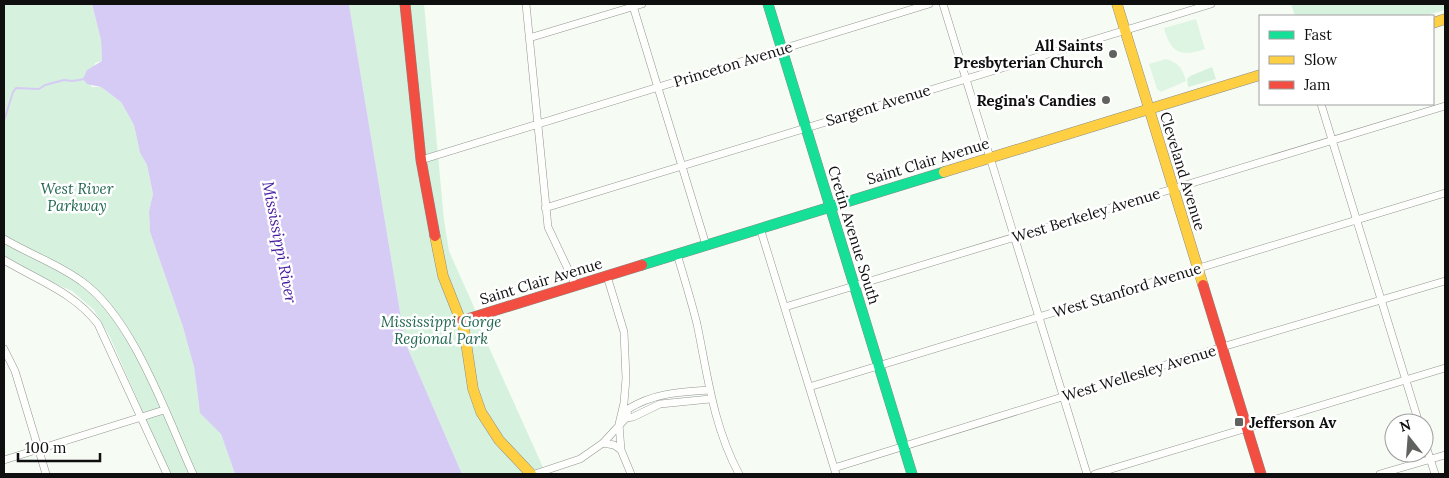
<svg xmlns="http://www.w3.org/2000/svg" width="1449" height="478" font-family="Lora,serif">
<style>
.green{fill:#d6f2de}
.pitch{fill:#dff5e3}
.water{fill:#d6cbf5}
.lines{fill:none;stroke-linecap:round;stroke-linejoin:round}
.stream{stroke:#d6cbf5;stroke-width:2}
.street-casing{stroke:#939692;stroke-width:8}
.fast-casing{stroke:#8a8c89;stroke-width:11}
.slow-casing{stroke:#8a8c89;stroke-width:11}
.jam-casing{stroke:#8a8c89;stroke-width:11}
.street{stroke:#fefffd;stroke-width:7}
.fast{stroke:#16e098;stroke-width:10}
.slow{stroke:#ffcf43;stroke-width:10}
.jam{stroke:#f24e42;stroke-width:10}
.poi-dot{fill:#60625f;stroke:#fff;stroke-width:2}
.labels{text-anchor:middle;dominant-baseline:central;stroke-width:5;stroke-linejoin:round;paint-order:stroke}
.poi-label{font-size:15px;font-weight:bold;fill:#0f0f0f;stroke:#fff;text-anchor:end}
.street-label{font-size:15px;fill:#0f0f0f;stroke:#fff}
.park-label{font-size:15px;font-style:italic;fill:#206650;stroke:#fff}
.water-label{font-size:16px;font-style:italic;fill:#471a9f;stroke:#fff}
</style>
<rect width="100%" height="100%" fill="#f6fcf4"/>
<path class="green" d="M 4,4 L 92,4 L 101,40 L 102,61 L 95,63 L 91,87 L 101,87 L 121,102 L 134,125 L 140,153 L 147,165 L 153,194 L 149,211 L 150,232 L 183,327 L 194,367 L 199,407 L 221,434 L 235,474 L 170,474 L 109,335 L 94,310 L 72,291 L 34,274 L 4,255 Z
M 349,4 L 424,4 L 444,220 L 449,251 L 474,307 L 478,323 L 546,474 L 462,474 L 405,342 Z
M 1291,4 L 1445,4 L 1445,10 L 1424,16 L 1295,16 Z
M 1212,67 L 1216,79 L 1188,87 L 1187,79 L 1190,76 Z"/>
<path class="pitch" d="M 1196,19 L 1205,49 C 1181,57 1171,54 1164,28 Z
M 1166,59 C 1179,63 1183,69 1186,81 L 1161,92 L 1157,89 L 1149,64 Z"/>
<path class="water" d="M 92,4 L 349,4 L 405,342 L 462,474 L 235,474 L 221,434 L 200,413 L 194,367 L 183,327 L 150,232 L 149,211 L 153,194 L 147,165 L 140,153 L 134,125 L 121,102 L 101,87 L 87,84 L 83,79 L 87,70 L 102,61 L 101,40 Z"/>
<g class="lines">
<path class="stream" d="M 4,121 L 13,92 L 16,88 L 39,89 L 45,85 L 64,80 L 72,81 L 85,79"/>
<g class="street-casing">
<path id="street" d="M 526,4 L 548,227 L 576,286
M 943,4 L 1087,474
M 633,6 L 706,245
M 529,38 L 642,4
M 1321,104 L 1419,423
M 421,160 L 929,4
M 545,208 L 1211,4
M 760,228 L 836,474
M 4,239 C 29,254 58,264 81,281 C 133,317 167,417 193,474
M 677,254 C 684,277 691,300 697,324 C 708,377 713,425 739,474
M 4,260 C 39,281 73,292 98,324 L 167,474
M 607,276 L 624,332 L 626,378 L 624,403 L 619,424 L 621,450 L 631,474
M 785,307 L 1445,106
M 4,349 L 15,371 L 46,474
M 809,387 L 1445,193
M 626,418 L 628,409 C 654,393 679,392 709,390
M 1424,440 L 1435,474
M 603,443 L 614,445 L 621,450
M 4,460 L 164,410
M 834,468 L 1229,345 L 1445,281
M 535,474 L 580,459 L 603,443 L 626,418 L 633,417 L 660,404 L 710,399
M 1095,474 L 1445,368
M 1380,474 L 1445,455"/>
</g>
<g class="fast-casing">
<path id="fast" d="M 768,4 L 912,474
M 642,265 L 944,172"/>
</g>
<g class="slow-casing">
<path id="slow" d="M 1117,4 L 1203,285
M 1433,23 L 1445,19
M 944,172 L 1260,75
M 435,236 L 443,276 L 464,329 L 473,389 L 481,412 L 499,440 L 531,474"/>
</g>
<g class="jam-casing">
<path id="jam" d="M 405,4 L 421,160 L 435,236
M 1203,285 L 1261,474
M 461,321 L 642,265"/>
</g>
<use href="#street" class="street"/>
<use href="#fast" class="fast"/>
<use href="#slow" class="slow"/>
<use href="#jam" class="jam"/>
</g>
<g class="poi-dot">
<circle cx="1113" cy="54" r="5"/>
<circle cx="1106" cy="100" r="5"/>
<rect x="1234" y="417" width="10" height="10" rx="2.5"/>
</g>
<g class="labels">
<g class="poi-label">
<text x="1103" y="45">All Saints<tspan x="1103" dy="17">Presbyterian Church</tspan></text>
<text x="1096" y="100">Regina's Candies</text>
<text x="1249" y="422" text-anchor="start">Jefferson Av</text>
</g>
<g class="street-label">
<text transform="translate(733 64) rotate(-17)">Princeton Avenue</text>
<text transform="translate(878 105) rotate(-17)">Sargent Avenue</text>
<text transform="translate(928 161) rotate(-17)">Saint Clair Avenue</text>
<text transform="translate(1183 171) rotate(73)">Cleveland Avenue</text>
<text transform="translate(1086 215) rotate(-17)">West Berkeley Avenue</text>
<text transform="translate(854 235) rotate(73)">Cretin Avenue South</text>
<text transform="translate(541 281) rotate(-17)">Saint Clair Avenue</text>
<text transform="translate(1127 290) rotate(-17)">West Stanford Avenue</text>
<text transform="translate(1139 373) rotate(-17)">West Wellesley Avenue</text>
</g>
<g class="park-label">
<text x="77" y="188">West River<tspan x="77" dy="17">Parkway</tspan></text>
<text x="441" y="321">Mississippi Gorge<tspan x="441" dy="17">Regional Park</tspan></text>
</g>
<g class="water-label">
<text transform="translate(280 242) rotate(79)">Mississippi River</text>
</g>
</g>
<rect width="1449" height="478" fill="none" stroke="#0f0f0f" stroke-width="10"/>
<rect x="1259" y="15" width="175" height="90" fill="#ffffff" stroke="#9f9f9f"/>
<rect x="1269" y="31" width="25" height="8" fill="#16e098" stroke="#9f9f9f"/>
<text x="1304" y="40" font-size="15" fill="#0f0f0f">Fast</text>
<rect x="1269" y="56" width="25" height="8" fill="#ffcf43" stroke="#9f9f9f"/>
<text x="1304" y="65" font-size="15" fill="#0f0f0f">Slow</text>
<rect x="1269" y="81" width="25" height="8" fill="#f24e42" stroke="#9f9f9f"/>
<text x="1304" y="90" font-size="15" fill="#0f0f0f">Jam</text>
<g transform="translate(1409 438) rotate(343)"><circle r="24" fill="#ffffff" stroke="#9f9f9f"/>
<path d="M0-4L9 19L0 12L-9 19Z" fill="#60625f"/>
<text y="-8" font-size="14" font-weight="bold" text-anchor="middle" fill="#0f0f0f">N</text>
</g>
<path d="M18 453v8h82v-8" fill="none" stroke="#0f0f0f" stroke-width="2.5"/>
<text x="25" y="453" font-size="15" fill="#0f0f0f" stroke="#ffffff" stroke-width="4" paint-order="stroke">100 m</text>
</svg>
